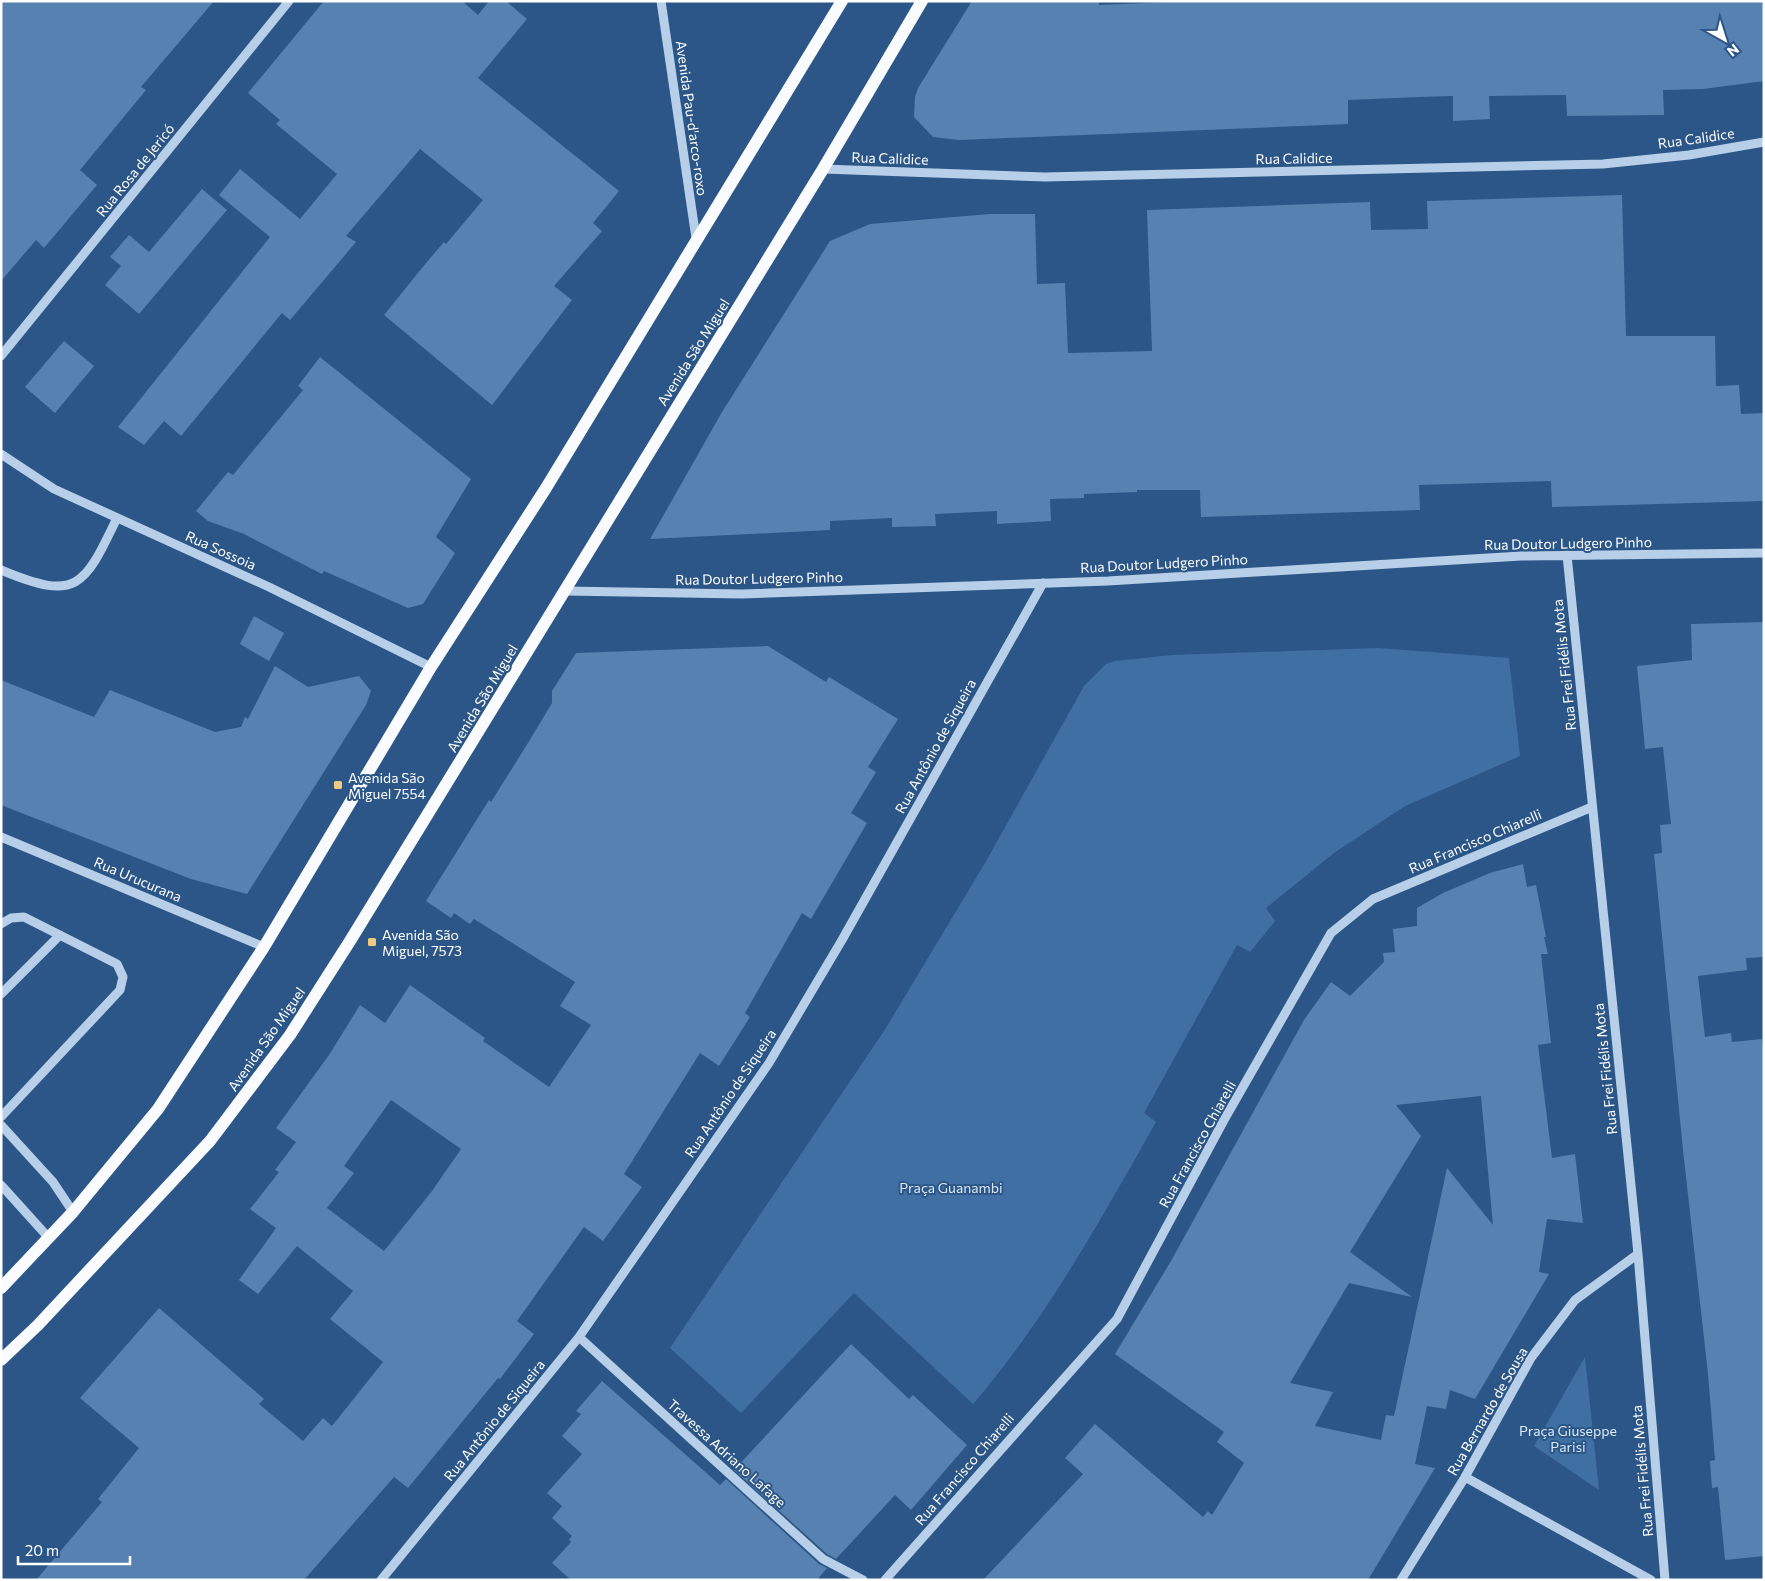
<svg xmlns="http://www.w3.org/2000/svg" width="1765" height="1581" font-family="Commissioner,sans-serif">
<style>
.green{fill:#4070a3}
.building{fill:#5781b0;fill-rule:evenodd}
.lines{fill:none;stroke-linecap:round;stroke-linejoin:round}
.minor{stroke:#b7cfe8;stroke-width:9}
.major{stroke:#f9fbfe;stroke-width:12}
.poi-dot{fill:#eecb7f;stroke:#2b5687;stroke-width:2}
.labels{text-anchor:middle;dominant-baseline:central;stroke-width:4;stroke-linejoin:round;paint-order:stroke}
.street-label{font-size:14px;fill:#fff;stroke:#2b5687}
.poi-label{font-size:14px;fill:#fff;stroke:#2b5687;text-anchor:start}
.park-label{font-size:14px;fill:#dbe8f6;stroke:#2b5687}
</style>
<rect width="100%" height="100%" fill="#2b5687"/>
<path class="green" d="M 1378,648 L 1509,658 L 1520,756 L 1405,806 L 1334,853 L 1266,908 L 1275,921 L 1250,952 L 1237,945 L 1144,1113 L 1156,1122 C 1101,1219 1046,1319 973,1404 L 854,1293 L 741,1413 L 670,1348 L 884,1031 L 985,863 L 1084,686 L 1106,664 L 1115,661 L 1172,655 Z
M 1585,1357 L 1599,1490 L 1534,1446 Z"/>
<path class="building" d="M 1,1 L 214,1 L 141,87 L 146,90 L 80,170 L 97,185 L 44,248 L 36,240 L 1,281 Z
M 324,1 L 462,1 L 478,15 L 489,1 L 506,1 L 527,19 L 478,78 L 619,191 L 593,223 L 602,231 L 554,286 L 572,300 L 492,405 L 384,315 L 426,263 L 444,242 L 446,244 L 483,200 L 420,149 L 346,236 L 356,242 L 290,320 L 282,313 L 181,436 L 164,421 L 144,445 L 118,427 L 270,237 L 219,195 L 240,169 L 300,219 L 337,174 L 276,124 L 280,120 L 248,93 Z
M 972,1 L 1099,1 L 1099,5 L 1191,1 L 1764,1 L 1764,81 L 1703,89 L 1663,90 L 1664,115 L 1567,116 L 1566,95 L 1489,96 L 1490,119 L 1453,121 L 1453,96 L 1419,97 L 1348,100 L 1348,124 L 959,140 L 933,137 L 914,117 L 915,97 L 918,88 Z
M 202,189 L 227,210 L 139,314 L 105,285 L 121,266 L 110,257 L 129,235 L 149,252 Z
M 1622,195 L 1626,336 L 1715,336 L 1716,386 L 1739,385 L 1741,414 L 1764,413 L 1764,501 L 1552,507 L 1551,481 L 1419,485 L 1420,510 L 1201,517 L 1200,490 L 1137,490 L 1137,492 L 1084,494 L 1084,498 L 1050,499 L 1051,521 L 997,524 L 997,511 L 935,514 L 936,526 L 892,527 L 892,518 L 830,521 L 830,530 L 650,539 L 722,412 L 830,241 L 870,224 L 990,214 L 1035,214 L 1037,284 L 1065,283 L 1068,353 L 1152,351 L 1147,210 L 1370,202 L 1371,230 L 1428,229 L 1427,201 Z
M 64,341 L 94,366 L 55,413 L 25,387 Z
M 320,357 L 471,479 L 436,537 L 455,553 L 423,604 L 408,608 L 324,571 L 322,574 L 244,534 L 208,521 L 196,511 L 228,472 L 233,475 L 303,390 L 298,386 Z
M 254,616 L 284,633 L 269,661 L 240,644 Z
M 1764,622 L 1764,957 L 1746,958 L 1747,970 L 1698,976 L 1705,1037 L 1731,1033 L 1732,1042 L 1762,1039 L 1764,1056 L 1764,1556 L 1725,1560 L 1718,1487 L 1712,1488 L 1710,1461 L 1715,1460 L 1708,1374 L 1683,1150 L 1654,854 L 1662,853 L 1660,825 L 1671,824 L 1663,747 L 1645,749 L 1637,666 L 1692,660 L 1691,624 Z
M 768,646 L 826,682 L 829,677 L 898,719 L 868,767 L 876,772 L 851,813 L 867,823 L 811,919 L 802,913 L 745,1013 L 750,1017 L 719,1066 L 700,1053 L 624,1174 L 642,1187 L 603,1241 L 584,1227 L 517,1321 L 534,1334 L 500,1379 L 498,1378 L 408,1488 L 394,1477 L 304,1580 L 36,1580 L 102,1502 L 98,1499 L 139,1448 L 80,1398 L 159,1308 L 264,1399 L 259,1404 L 303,1441 L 323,1418 L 332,1426 L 383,1362 L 330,1319 L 353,1291 L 297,1246 L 258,1294 L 239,1280 L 276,1228 L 250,1209 L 279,1172 L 275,1170 L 296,1142 L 276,1128 L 329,1055 L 360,1005 L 385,1023 L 410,985 L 485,1038 L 483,1041 L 549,1087 L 591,1025 L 560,1006 L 575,982 L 474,919 L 470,924 L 454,913 L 451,918 L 426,901 L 489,800 L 491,802 L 528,743 L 552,703 L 552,691 L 576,653 ZM 391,1100 L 461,1149 L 432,1191 L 384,1251 L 327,1208 L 354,1173 L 344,1166 Z
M 275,666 L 308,687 L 359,676 L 371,691 L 366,705 L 247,894 L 191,879 L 1,805 L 1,680 L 94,717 L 110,690 L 215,732 L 241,727 L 245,717 L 248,719 Z
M 1523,864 L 1527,887 L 1536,885 L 1546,937 L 1544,937 L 1548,954 L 1541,954 L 1551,1043 L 1538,1045 L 1552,1158 L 1575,1154 L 1583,1223 L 1547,1219 L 1539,1272 L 1549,1274 L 1475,1399 L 1450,1390 L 1446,1409 L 1427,1406 L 1415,1464 L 1435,1468 L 1368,1580 L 983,1580 L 1083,1474 L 1065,1458 L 1095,1424 L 1203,1517 L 1208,1511 L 1212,1515 L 1244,1463 L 1217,1442 L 1224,1432 L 1115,1354 L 1171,1261 L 1304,1020 L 1331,982 L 1350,996 L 1384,962 L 1383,953 L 1395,952 L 1393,929 L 1417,926 L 1417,908 L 1443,893 L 1490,873 ZM 1481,1096 L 1493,1225 L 1447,1168 L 1394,1416 L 1386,1415 L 1381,1440 L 1315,1426 L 1333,1392 L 1290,1383 L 1349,1283 L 1412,1297 L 1350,1252 L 1421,1136 L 1396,1105 Z
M 851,1344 L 909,1399 L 913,1395 L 967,1445 L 911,1510 L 895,1495 L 836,1559 L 827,1554 L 734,1470 Z
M 602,1381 L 720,1485 L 726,1479 L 819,1564 L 827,1568 L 817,1580 L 571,1580 L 552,1563 L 571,1542 L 569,1539 L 572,1536 L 552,1518 L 562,1506 L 547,1493 L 582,1454 L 562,1436 L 581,1414 L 576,1411 Z"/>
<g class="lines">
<path class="minor" d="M 661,1 L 696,238
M 823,169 L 1045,177 L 1603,164 L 1689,155 L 1764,142
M 1,356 L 289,1
M 1,454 L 54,489 L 269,587 L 431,667
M 1567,555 L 1638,1254 L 1665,1580
M 1,570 C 77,602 84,587 117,518
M 565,591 L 742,594 L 1108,581 L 1521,556 L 1764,553
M 1,837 L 264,947
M 1,924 L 11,918 L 24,917 L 117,964 L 123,977 L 120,990 L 1,1117
M 1,994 L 60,935
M 1,1125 L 53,1182 L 73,1212
M 1,1185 L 48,1237
M 579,1337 L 823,1559 L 863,1580
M 1465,1477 L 1651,1580
M 381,1580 L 579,1337 L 769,1063 L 842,940 L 1043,583
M 885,1580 L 1117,1319 L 1224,1120 L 1331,933 L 1373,899 L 1592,807
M 1401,1580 L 1465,1477 L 1531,1358 L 1575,1300 L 1638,1254"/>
<path class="major" d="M 1,1288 L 73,1212 L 158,1109 L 264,947 L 431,667 L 546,488 L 842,1
M 1,1360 L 38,1325 L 210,1141 L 290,1035 L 350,941 L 823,169 L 922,1"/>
</g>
<g class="poi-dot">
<rect x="333" y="780" width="10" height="10" rx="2.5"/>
<rect x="367" y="937" width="10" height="10" rx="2.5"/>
</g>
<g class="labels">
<g class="street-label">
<text transform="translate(692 118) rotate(82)">Avenida Pau-d'arco-roxo</text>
<text transform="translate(1696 138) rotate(-8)">Rua Calidice</text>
<text transform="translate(890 158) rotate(2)">Rua Calidice</text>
<text transform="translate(1294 158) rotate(-1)">Rua Calidice</text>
<text transform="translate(135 170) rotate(-51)">Rua Rosa de Jericó</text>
<text transform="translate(693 352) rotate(-58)">Avenida São Miguel</text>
<text transform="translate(1568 543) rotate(-1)">Rua Doutor Ludgero Pinho</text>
<text transform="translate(221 550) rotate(24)">Rua Sossoia</text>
<text transform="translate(1164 563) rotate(-3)">Rua Doutor Ludgero Pinho</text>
<text transform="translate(759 578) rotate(-1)">Rua Doutor Ludgero Pinho</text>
<text transform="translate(1564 665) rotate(-96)">Rua Frei Fidélis Mota</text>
<text transform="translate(482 698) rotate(-59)">Avenida São Miguel</text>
<text transform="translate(935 746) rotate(-61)">Rua Antônio de Siqueira</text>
<text transform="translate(1475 841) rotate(-23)">Rua Francisco Chiarelli</text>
<text transform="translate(138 879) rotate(23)">Rua Urucurana</text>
<text transform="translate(266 1039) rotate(-55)">Avenida São Miguel</text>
<text transform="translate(1605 1069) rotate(-96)">Rua Frei Fidélis Mota</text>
<text transform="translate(730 1093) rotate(-56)">Rua Antônio de Siqueira</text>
<text transform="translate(1197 1144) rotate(-61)">Rua Francisco Chiarelli</text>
<text transform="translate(1487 1411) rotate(-60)">Rua Bernardo de Sousa</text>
<text transform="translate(494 1420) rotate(-51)">Rua Antônio de Siqueira</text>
<text transform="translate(727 1453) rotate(42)">Travessa Adriano Lafage</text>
<text transform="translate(964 1469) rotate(-49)">Rua Francisco Chiarelli</text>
<text transform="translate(1642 1471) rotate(-95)">Rua Frei Fidélis Mota</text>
</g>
<g class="poi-label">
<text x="348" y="777">Avenida São<tspan x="348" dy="16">Miguel 7554</tspan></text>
<text x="382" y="934">Avenida São<tspan x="382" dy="16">Miguel, 7573</tspan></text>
</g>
<g class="park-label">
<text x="951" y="1187">Praça Guanambi</text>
<text x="1568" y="1430">Praça Giuseppe<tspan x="1568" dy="16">Parisi</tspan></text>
</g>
</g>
<rect width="1765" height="1581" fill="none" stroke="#ffffff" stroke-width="5"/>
<g transform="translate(1725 40) rotate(141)" stroke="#2b5687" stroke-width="4" paint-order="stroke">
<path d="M0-4L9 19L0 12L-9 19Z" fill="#ffffff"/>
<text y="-8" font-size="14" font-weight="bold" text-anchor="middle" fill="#ffffff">N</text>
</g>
<path d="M18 1556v8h112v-8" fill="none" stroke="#ffffff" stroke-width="2.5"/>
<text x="25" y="1556" font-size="15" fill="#ffffff" stroke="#2b5687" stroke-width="4" paint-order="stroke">20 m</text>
</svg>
